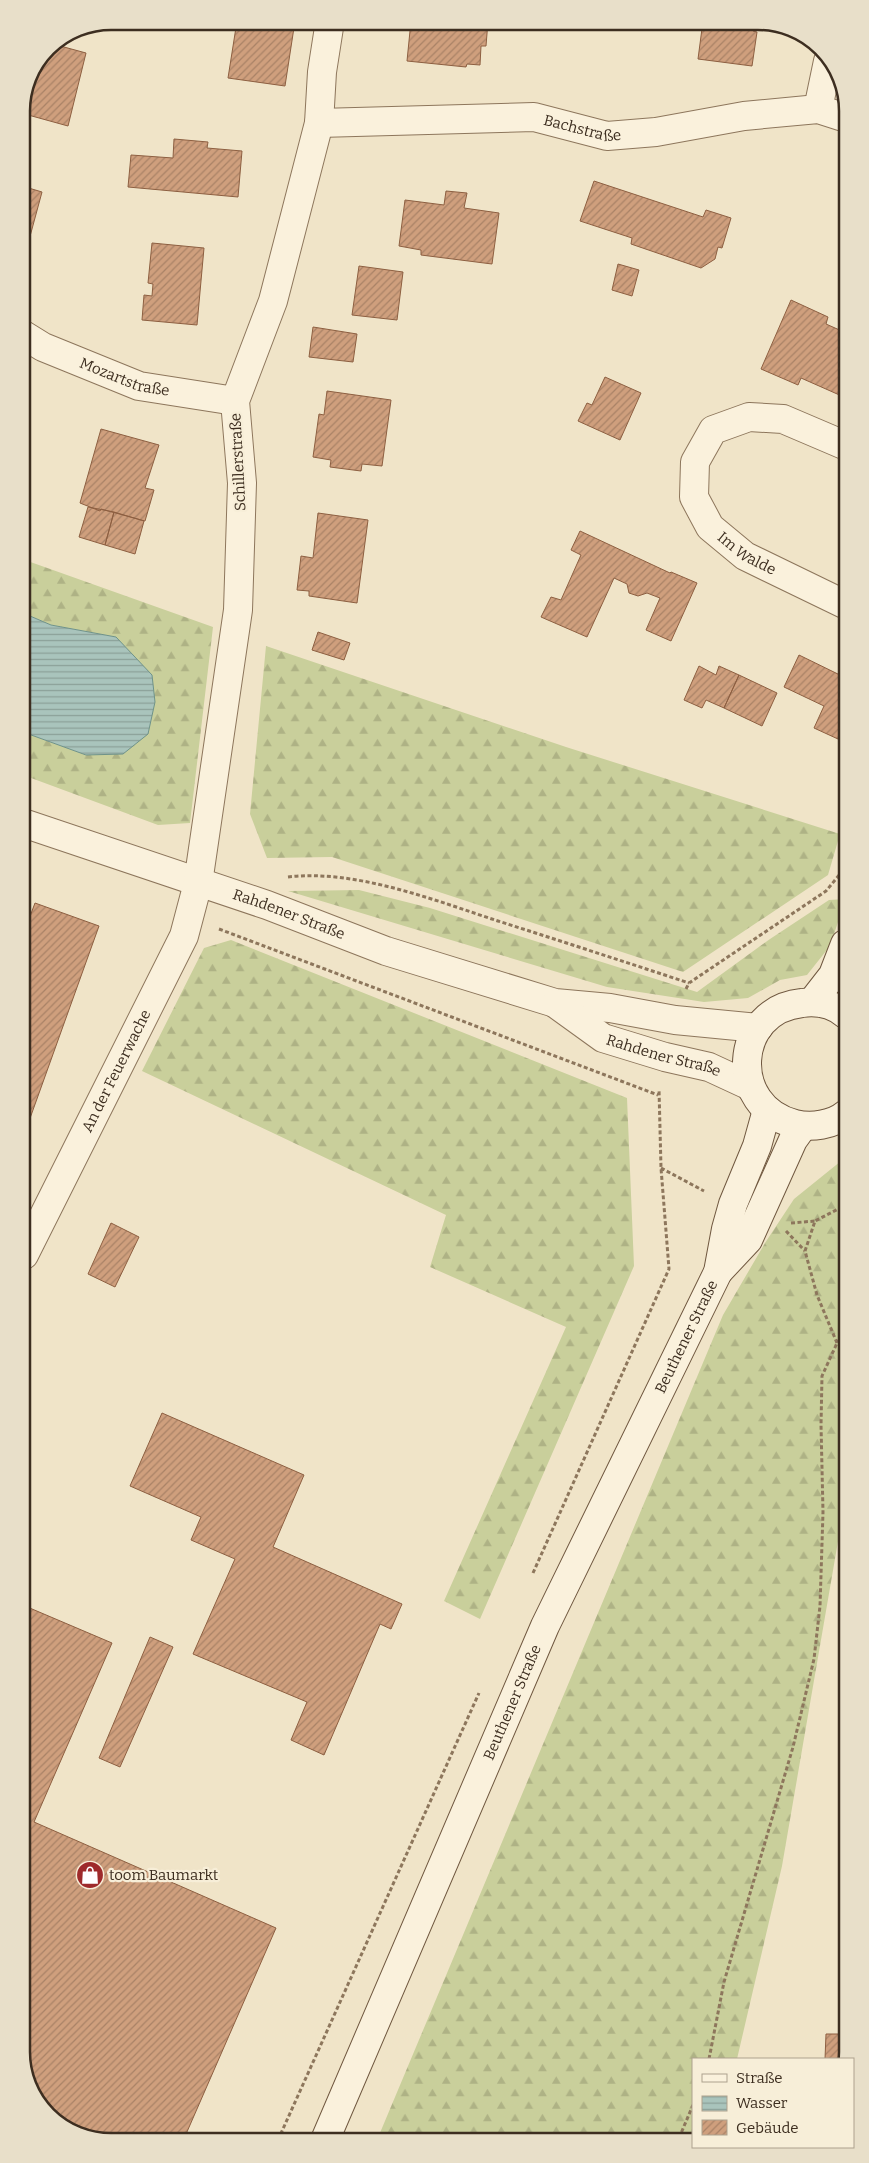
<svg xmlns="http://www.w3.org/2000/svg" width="869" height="2163" font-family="Bitter,serif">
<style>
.forest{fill:url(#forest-firs)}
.water{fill:url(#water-rules);stroke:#6f938a}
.building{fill:url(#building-hatch);stroke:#8d5f41}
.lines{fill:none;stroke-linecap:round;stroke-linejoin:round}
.street-casing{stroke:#8d765c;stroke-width:30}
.secondary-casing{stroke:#6f573f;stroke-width:30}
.path{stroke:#8d765c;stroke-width:3;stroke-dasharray:4 2.5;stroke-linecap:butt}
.street{stroke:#faf1dc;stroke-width:28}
.secondary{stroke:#faf1dc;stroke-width:28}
.labels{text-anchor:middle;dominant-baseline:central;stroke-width:4.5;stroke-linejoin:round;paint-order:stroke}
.street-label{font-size:15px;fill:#3d2e20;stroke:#f7eed8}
.poi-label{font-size:15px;fill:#3d2e20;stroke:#f7eed8;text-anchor:start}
.rim{fill:none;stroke:#3d2e20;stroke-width:2.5}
</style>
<defs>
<pattern id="forest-firs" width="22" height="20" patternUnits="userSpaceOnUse" patternTransform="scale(1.25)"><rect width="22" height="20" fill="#c9cf9b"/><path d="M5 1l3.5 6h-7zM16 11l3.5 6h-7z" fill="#aeb285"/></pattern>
<pattern id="water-rules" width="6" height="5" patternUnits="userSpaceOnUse" patternTransform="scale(1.25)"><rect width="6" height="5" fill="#a9c4bc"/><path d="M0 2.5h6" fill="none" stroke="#8ba098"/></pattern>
<pattern id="building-hatch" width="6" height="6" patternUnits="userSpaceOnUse" patternTransform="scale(1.25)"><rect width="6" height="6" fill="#cf9f7d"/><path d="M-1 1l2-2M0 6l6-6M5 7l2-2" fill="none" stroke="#a98266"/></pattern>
</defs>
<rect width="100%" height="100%" fill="#f0e4c8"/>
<path class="forest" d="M 22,559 L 213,627 L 190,823 L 158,825 L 23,775 L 23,732 L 86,755 L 116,637 L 51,625 L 23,613 Z
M 266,646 L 566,747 L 840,834 L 828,875 L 683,972 L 332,857 L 267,858 L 250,814 Z
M 359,890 L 430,908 L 697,992 L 770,939 L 829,900 L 845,899 L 845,901 L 830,946 L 807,975 L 780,980 L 748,998 L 704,1002 L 607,987 L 288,891 Z
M 231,940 L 627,1098 L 634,1266 L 480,1619 L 444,1601 L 566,1327 L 430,1267 L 446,1215 L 142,1071 L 204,948 Z
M 846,1157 L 846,1495 L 782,1866 L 737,2059 L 693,2059 L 693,2138 L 377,2140 L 723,1315 L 765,1243 L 794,1199 Z"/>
<path class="water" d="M 23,613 L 51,625 L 116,637 L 152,675 L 155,702 L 148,734 L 123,754 L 86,755 L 23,732 Z"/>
<path class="building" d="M 237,21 L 295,21 L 285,86 L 228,78 Z
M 411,21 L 488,21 L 486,46 L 481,46 L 480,65 L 467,64 L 466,67 L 407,61 Z
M 703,21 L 754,21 L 753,31 L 757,32 L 752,66 L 698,59 Z
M 53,44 L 86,53 L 68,126 L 21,113 L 21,105 L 48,47 Z
M 174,139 L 208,142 L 207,148 L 242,151 L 238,197 L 128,187 L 131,155 L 173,158 Z
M 594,181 L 703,217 L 706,210 L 731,218 L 722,248 L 718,247 L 715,259 L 701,268 L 631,244 L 632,238 L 580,221 Z
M 22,186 L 42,192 L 22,266 Z
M 446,191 L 467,193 L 464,208 L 499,213 L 492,264 L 421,255 L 421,250 L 399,246 L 405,200 L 444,205 Z
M 152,243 L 204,248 L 197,325 L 142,320 L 144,295 L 152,296 L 153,284 L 148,283 Z
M 618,264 L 639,270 L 632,296 L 612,290 Z
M 359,266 L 403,272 L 397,320 L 352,315 Z
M 791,300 L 828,317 L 826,324 L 844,332 L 844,397 L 801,378 L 798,385 L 761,369 Z
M 313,327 L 357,334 L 353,362 L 309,357 Z
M 605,377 L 641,393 L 620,440 L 578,421 L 587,403 L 592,405 Z
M 327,391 L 391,400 L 382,466 L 362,464 L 361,471 L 330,467 L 331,460 L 313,457 L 319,414 L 324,415 Z
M 101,429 L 159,445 L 145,488 L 154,490 L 145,521 L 101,509 L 100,511 L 80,503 Z
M 88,507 L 114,512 L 105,545 L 79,537 Z
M 114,512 L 144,521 L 135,554 L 105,545 Z
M 318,513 L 368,520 L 357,603 L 309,596 L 309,591 L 297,590 L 301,556 L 313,558 Z
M 580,531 L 670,573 L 671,572 L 697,583 L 671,641 L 646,630 L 660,598 L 647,593 L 638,596 L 629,593 L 627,584 L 614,578 L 587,637 L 541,617 L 551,597 L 561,600 L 581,555 L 571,550 Z
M 318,632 L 350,643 L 344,660 L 312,650 Z
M 799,655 L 844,677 L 845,726 L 838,739 L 814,728 L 824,706 L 784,687 Z
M 699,666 L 716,675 L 719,666 L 739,675 L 724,708 L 706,700 L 702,708 L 684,700 Z
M 739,675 L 777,693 L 762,726 L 724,708 Z
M 35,903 L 99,926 L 24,1135 L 23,935 Z
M 111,1223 L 139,1237 L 115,1287 L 88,1274 Z
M 162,1413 L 304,1475 L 273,1547 L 402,1604 L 391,1629 L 380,1624 L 324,1755 L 291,1740 L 307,1702 L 193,1654 L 235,1559 L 191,1540 L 201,1517 L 130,1486 Z
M 25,1606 L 112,1643 L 34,1822 L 276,1928 L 183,2141 L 105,2142 L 56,2123 L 26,2081 Z
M 150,1637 L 173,1647 L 120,1767 L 99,1758 Z
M 826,2034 L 848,2034 L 848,2052 L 845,2059 L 825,2059 Z"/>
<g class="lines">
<g class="street-casing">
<g id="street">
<path d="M 818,109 L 828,61"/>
<path id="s1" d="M 319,123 L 534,117 L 607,136 L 656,132 L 744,116 L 818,109 L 843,117"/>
<path id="s2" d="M 22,334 L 43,347 L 139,386 L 235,401"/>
<path id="s3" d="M 844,445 L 783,419 L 749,417 L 713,430 L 695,462 L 694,497 L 710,527 L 745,556 L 844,604"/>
<path id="s4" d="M 23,823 L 267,905 L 386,951 L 555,1003 L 610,1008 L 675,1020 L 758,1028"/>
<path id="s5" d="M 556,1004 L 603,1038 L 665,1057 L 709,1067 L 750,1086"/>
<path id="s6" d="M 24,1255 L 184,936 L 198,883 L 238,610 L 242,483 L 235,401 L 273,301 L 319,123 L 322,72 L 330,21"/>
</g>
</g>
<g class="secondary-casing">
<g id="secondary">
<path d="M 812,1002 L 833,975 L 845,944"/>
<path d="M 845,1014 C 833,1004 817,1001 802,1003 C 733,1010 727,1107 795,1124 C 811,1128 833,1125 846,1114"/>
<path d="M 718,1272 L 748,1240 L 793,1140 L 803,1126"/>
<path id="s7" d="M 325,2140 L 545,1626 L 718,1272 L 726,1229 L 733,1204 L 757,1146 L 767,1110"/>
</g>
</g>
<path class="path" d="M 288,877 C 355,869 434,900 498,921 C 561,941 625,962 689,983
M 219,929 L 658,1095
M 686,989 L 689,983 L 826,891 L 845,868
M 661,1168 L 704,1191
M 791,1223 L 815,1221
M 786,1231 L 805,1251
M 837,1343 L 817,1295 L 805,1251 L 815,1221 L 846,1205
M 533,1573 L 669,1269 L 661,1168 L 659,1089
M 709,2059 L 724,1982 L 793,1747 L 814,1659 L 820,1606 L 823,1512 L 821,1425 L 822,1376 L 837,1343 L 846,1331
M 679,2138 L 693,2105
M 278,2140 L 479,1693"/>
<use href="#street" class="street"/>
<use href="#secondary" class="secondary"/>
</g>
<defs>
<g id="shop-disc" transform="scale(1.4375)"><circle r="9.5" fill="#9e2a2b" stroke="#f7eed8"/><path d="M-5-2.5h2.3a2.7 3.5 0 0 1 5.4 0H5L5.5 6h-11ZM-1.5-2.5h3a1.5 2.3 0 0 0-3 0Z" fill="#fff"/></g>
</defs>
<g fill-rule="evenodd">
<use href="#shop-disc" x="90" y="1875"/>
</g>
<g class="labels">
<g class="street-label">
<text stroke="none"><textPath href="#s1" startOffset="265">Bachstraße</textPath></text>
<text stroke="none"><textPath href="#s2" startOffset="112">Mozartstraße</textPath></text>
<text transform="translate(238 462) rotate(-93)">Schillerstraße</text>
<text stroke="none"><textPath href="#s3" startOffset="290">Im Walde</textPath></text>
<text stroke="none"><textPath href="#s4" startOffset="281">Rahdener Straße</textPath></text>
<text stroke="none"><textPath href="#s5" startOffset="121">Rahdener Straße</textPath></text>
<text stroke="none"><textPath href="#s6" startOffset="206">An der Feuerwache</textPath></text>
<text stroke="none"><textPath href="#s7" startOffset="881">Beuthener Straße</textPath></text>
<text stroke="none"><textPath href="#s7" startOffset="476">Beuthener Straße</textPath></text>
</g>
<g class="poi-label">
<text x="109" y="1875">toom Baumarkt</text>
</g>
</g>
<path d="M0 0H869V2163H0ZM111 30H758A81 81 0 0 1 839 111V2052A81 81 0 0 1 758 2133H111A81 81 0 0 1 30 2052V111A81 81 0 0 1 111 30Z" fill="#e8dfc9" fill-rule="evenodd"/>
<path class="rim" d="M111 30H758A81 81 0 0 1 839 111V2052A81 81 0 0 1 758 2133H111A81 81 0 0 1 30 2052V111A81 81 0 0 1 111 30Z"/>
<rect x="692" y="2058" width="162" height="90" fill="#f7eed8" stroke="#ada18e"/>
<rect x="702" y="2074" width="25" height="8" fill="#faf1dc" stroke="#ada18e"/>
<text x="736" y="2083" font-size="15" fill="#3d2e20">Straße</text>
<rect x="702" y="2096" width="25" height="15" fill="url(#water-rules)" stroke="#ada18e"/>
<text x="736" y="2108" font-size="15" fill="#3d2e20">Wasser</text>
<rect x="702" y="2120" width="25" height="15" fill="url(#building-hatch)" stroke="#ada18e"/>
<text x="736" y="2133" font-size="15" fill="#3d2e20">Gebäude</text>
</svg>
